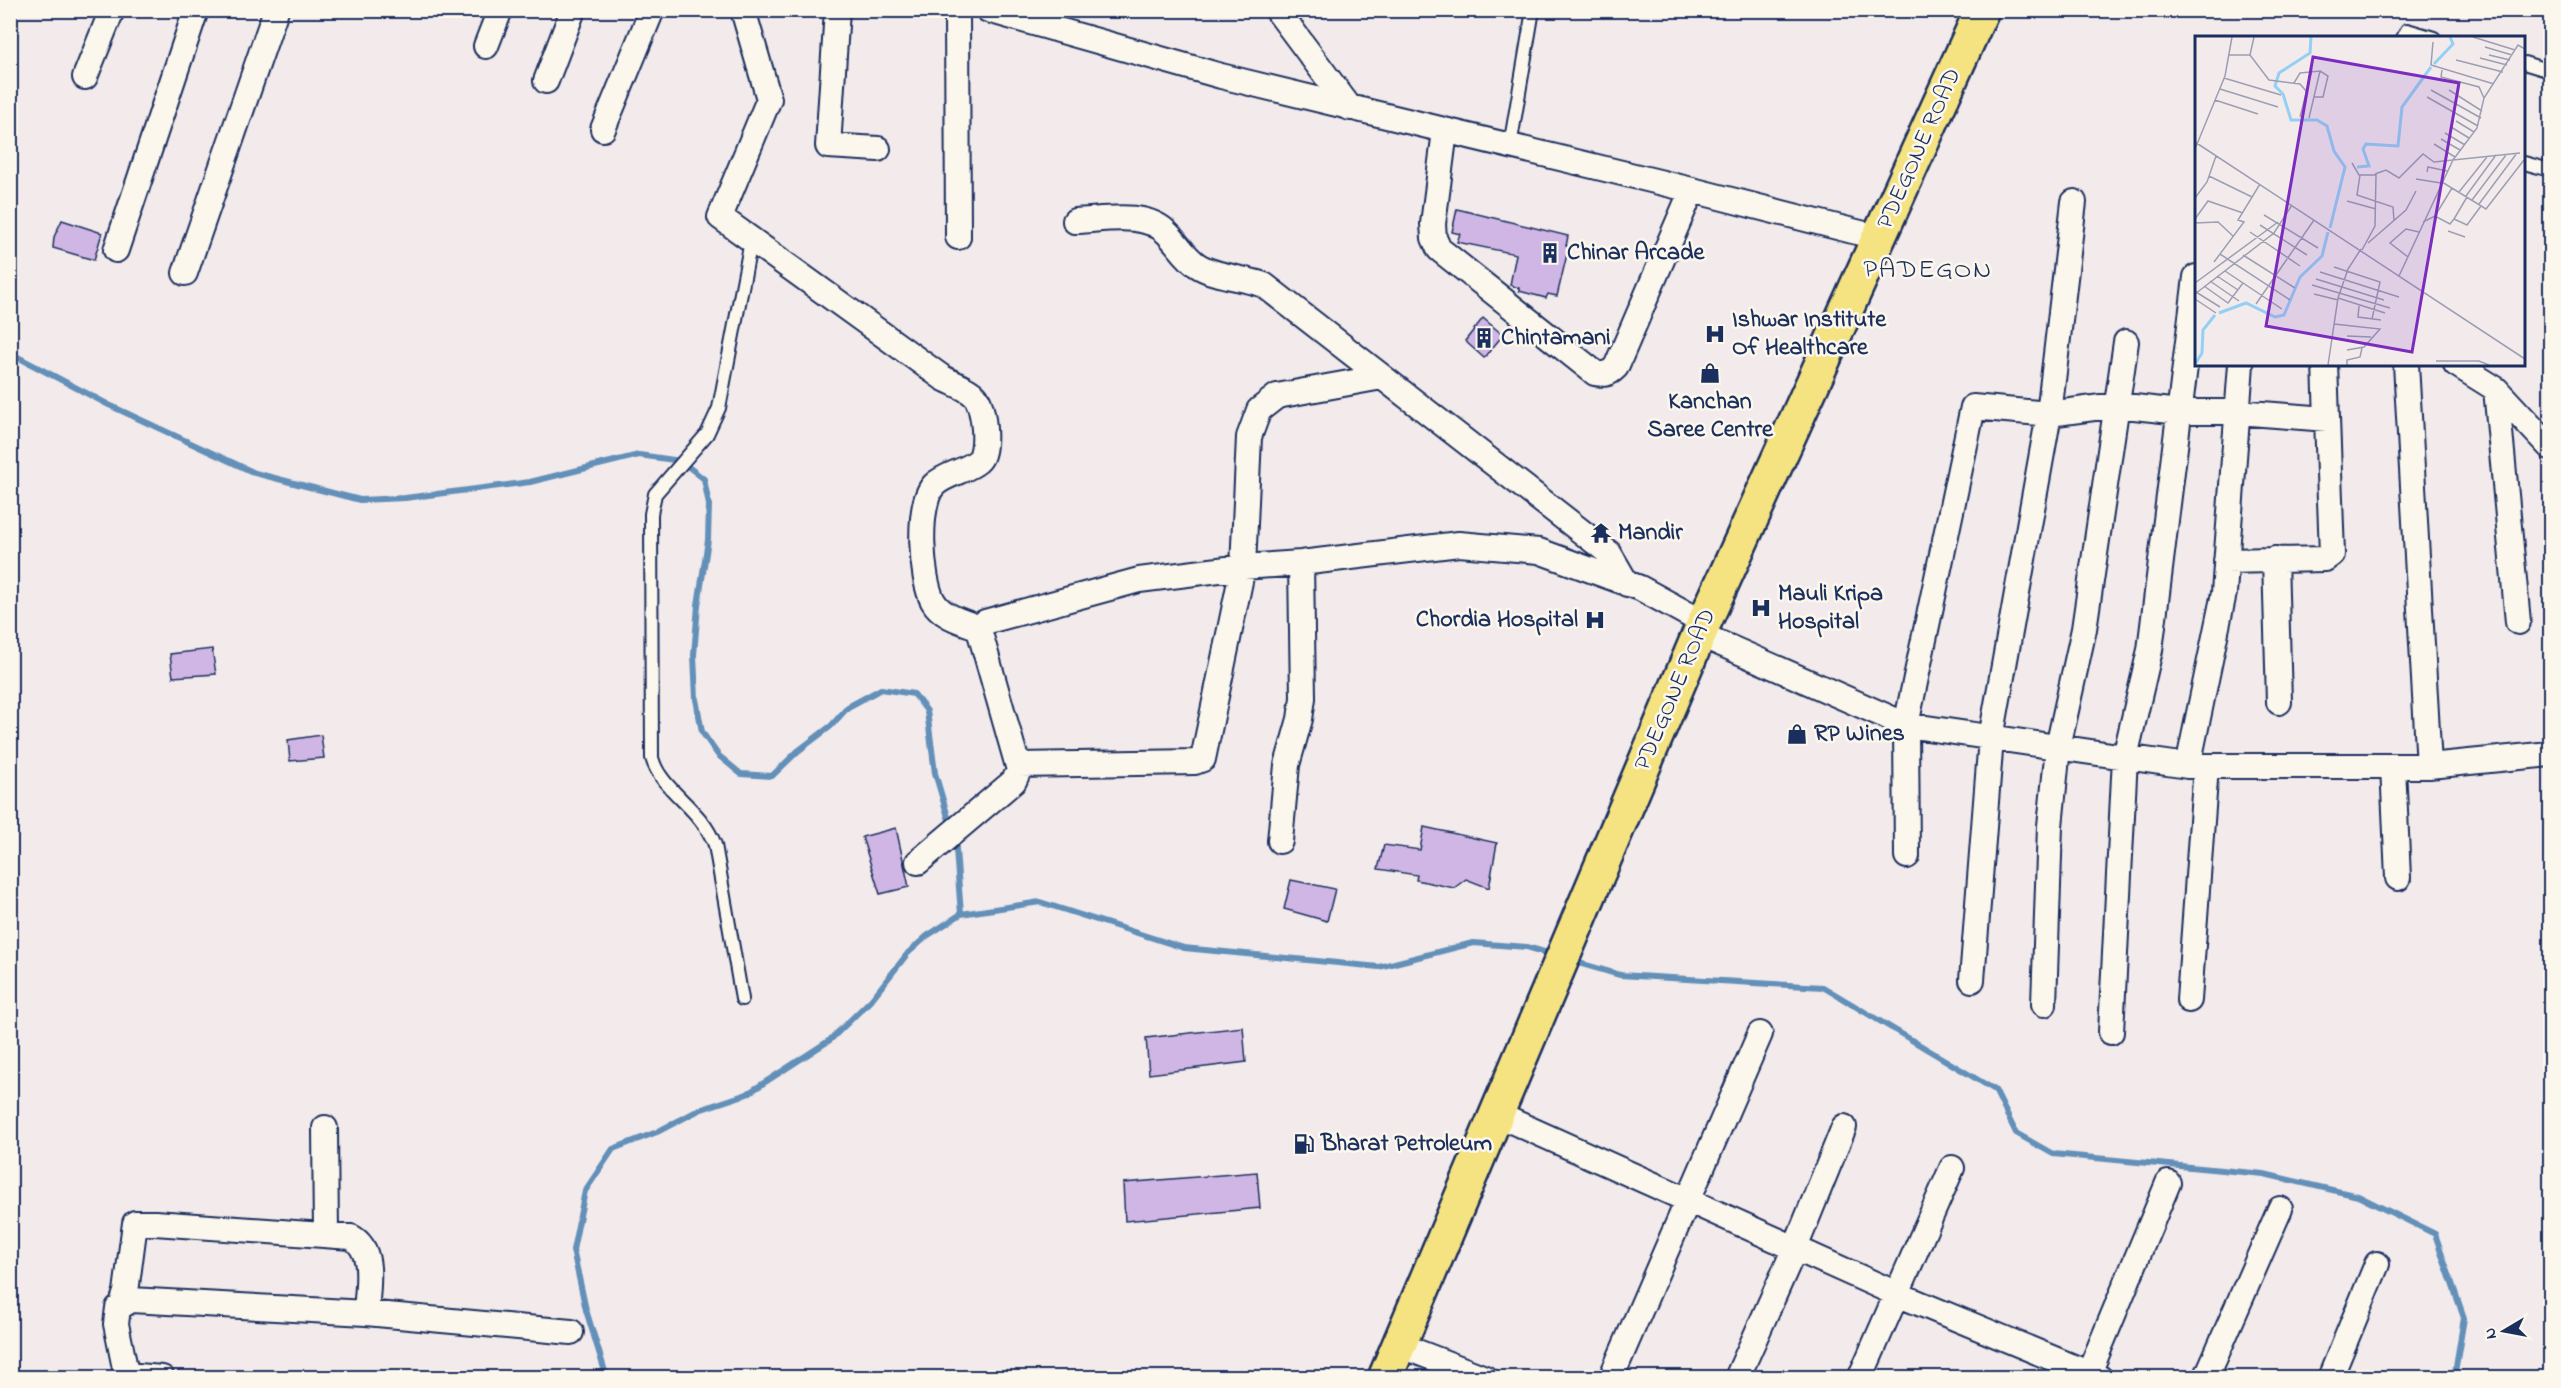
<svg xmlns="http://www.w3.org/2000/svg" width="2561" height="1388" font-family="'Indie Flower',sans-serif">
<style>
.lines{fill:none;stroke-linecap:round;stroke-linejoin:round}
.stream{stroke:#6490b8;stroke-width:6}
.building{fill:#cfb6e5;stroke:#1b2f5e;stroke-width:1.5}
.lane-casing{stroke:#1b2f5e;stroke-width:16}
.street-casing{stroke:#1b2f5e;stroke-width:28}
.highway-casing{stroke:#1b2f5e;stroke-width:38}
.lane{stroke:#fbf7ec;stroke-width:12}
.street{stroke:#fbf7ec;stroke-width:24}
.highway{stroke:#f5e382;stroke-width:33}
.labels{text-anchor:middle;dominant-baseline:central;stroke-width:5;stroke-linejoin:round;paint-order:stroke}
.street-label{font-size:24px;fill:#1b2f5e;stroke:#fbf7ec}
.poi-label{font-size:24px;font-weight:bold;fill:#1b2f5e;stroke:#fbf7ec;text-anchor:start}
.quarter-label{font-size:27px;letter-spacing:1.5px;fill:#1b2f5e;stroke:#fbf7ec}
.inset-river{fill:none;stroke:#94d0f4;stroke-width:3}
.inset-road{fill:none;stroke:#9c9fb3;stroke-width:1.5}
.view{fill:#7b2cbf;fill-opacity:0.15;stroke:#7b2cbf;stroke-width:3}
.inset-edge{fill:none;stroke:#1b2f5e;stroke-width:3}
</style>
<rect width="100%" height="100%" fill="#f2eaeb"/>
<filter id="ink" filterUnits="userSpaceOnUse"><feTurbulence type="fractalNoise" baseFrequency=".0167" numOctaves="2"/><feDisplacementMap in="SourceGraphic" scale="12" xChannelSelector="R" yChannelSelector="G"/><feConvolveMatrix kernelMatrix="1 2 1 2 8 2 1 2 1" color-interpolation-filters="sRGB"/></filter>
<g filter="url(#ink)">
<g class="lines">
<path class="stream" d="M 10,353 L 109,405 L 255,473 L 360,500 L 405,498 L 530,482 L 639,455 L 681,461 L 704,479 L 709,505 L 708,540 L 698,605 L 694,655 L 696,699 L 702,732 L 718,755 L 741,774 L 772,776 L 798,751 L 831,726 L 848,707 L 881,689 L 914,694 L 927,711 L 935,773 L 951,827
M 955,837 L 961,914
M 1572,961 L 1620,975 L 1823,987 L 1995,1090 L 2016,1133 L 2053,1154 L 2264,1174 L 2358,1196 L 2435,1234 L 2464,1318 L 2454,1378
M 607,1378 L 586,1310 L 573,1250 L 585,1191 L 613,1149 L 657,1132 L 699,1110 L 747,1094 L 830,1040 L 871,1000 L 908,953 L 927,936 L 961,914 L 1040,902 L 1184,948 L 1379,967 L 1473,943 L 1527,947 L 1554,955"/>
</g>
<path class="building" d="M 1457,209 L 1568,236 L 1566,246 L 1569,246 L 1557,296 L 1548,294 L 1546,298 L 1519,291 L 1519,288 L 1510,285 L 1516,254 L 1457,242 L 1460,234 L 1452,232 Z
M 62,220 L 102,233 L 94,260 L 53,248 L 54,237 Z
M 1483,318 L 1503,335 L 1484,358 L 1465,341 Z
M 212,649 L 216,674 L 173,677 L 170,654 Z
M 321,735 L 324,758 L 290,761 L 288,740 Z
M 1424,827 L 1497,843 L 1489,888 L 1466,879 L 1454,888 L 1416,880 L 1417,875 L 1378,869 L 1384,845 L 1420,850 Z
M 896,828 L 909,887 L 880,894 L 862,837 Z
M 1291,880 L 1335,889 L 1327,921 L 1284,909 Z
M 1243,1027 L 1246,1062 L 1149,1074 L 1146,1038 Z
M 1257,1172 L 1260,1208 L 1125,1221 L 1123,1183 Z"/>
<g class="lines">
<g class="lane-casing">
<path id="lane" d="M 2403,38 L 2407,30 L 2434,38
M 2524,63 L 2550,71
M 1510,146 L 1533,10
M 2524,163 L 2550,170
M 742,999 L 715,845 C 701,807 661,791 652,758 L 651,514 L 655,494 L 707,434 L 719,408 L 751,241"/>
</g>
<g class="street-casing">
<path id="street" d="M 743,10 L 769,99 L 720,217 L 943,378 C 952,383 968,388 975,396 C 984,406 989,452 978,461 C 967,471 945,474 934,485 C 916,504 921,580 933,601 C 942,617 964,622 980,628
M 837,10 L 828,146 L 878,149
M 957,10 L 958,237
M 988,10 L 1221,76 L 1692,190 L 1880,238
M 1277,10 L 1350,108
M 486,46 L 500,10
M 85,77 L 112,10
M 546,81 L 573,10
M 603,129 L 652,10
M 1445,131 L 1433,224 L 1434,238 L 1439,249 L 1595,373 C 1604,375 1609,374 1616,367 L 1692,190
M 1075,221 C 1104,220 1146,210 1168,234 C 1178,244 1185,257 1197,265 C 1215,277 1243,277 1264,285 L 1609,553 L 1627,584
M 116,250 L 196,10
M 185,273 L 276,10
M 2406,364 L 2429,766
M 2456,364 L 2496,389 L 2550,447
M 2496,389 L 2518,622
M 2275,559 L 2279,702
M 2226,561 L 2325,559 L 2332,554 L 2325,364
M 1699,634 L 1906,725 L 2125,757 L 2188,766 L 2429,766 L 2550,754
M 1019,765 L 1195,762 L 1203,759 L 1243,567 L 1249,437 L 1259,410 L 1277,396 L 1382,377
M 2188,766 L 2224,593 L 2241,364
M 2393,766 L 2398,878
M 1280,841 L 1287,765 L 1300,719 L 1303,698 L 1301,563
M 1907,856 L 1906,725 L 1973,407 L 2049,414 L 2116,405 L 2180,412 L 2237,412 L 2327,419
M 918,862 L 1014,781 L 1019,770 L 980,633 L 980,628 L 985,622 L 1139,580 L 1243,567 L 1301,563 L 1459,544 L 1539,551 L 1640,588 L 1704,623
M 1972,980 L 1991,738 L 2049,414 L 2074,202
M 2189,1000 L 2206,766
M 2044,1004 L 2050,826 L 2058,747 L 2084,629 L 2126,342
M 2111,1032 L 2125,757 L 2150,650 L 2196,277
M 1496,1114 L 1897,1294 L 2100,1378
M 325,1128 L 326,1235
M 122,1304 L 126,1292 L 135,1223 L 155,1223 L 351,1237 C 376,1250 367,1288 366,1313
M 1399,1345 L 1485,1378
M 126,1375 L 162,1378
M 127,1378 L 116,1324 L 118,1308 L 131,1300 L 366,1313 L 571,1332
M 1611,1378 L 1760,1034
M 1737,1378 L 1795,1248 L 1844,1127
M 1860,1378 L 1952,1168
M 2087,1378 L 2168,1183
M 2206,1378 L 2280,1209
M 2330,1378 L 2377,1264"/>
</g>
<g class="highway-casing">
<path id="highway" d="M 1385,1378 L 1704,623 L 1982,10"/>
</g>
<use href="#lane" class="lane"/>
<use href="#street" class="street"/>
<use href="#highway" class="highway"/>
</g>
</g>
<defs>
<g id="building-bare" transform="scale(1.62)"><path d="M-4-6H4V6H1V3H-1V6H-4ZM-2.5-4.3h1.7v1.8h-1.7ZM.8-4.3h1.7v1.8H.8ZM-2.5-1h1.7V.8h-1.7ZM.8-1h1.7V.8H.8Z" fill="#1b2f5e" stroke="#fbf7ec" stroke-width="2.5" paint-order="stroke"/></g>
<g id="hospital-bare" transform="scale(1.62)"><path d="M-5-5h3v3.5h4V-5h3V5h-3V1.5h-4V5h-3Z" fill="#1b2f5e" stroke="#fbf7ec" stroke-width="2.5" paint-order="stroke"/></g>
<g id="shop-bare" transform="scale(1.62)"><path d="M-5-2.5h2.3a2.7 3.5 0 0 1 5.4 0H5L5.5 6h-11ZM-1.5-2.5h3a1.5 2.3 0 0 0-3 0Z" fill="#1b2f5e" stroke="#fbf7ec" stroke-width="2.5" paint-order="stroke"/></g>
<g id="temple-bare" transform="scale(1.62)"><path d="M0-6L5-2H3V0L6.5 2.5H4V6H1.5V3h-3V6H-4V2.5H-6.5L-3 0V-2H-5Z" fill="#1b2f5e" stroke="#fbf7ec" stroke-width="2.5" paint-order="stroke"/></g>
<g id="fuel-bare" transform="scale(1.62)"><path d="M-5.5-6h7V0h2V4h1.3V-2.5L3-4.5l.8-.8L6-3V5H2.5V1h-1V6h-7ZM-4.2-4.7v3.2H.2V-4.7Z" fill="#1b2f5e" stroke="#fbf7ec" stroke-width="2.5" paint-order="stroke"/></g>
</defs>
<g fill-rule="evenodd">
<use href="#building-bare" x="1550" y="253"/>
<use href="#hospital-bare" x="1715" y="334"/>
<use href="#building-bare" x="1484" y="338"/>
<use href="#shop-bare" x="1710" y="373"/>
<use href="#temple-bare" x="1601" y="533"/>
<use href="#hospital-bare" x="1761" y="608"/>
<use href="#hospital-bare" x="1595" y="620"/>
<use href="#shop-bare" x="1797" y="734"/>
<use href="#fuel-bare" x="1304" y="1144"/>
</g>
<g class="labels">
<g class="street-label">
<text transform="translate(1920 149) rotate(-66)">PDEGONE ROAD</text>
<text transform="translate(1676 690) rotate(-67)">PDEGONE ROAD</text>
</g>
<g class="poi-label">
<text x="1567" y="253">Chinar Arcade</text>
<text x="1732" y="320">Ishwar Institute<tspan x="1732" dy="28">Of Healthcare</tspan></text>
<text x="1501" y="338">Chintamani</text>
<text x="1710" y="402" text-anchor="middle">Kanchan<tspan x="1710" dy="28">Saree Centre</tspan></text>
<text x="1618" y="533">Mandir</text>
<text x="1778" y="594">Mauli Kripa<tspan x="1778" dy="28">Hospital</tspan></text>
<text x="1578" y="620" text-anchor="end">Chordia Hospital</text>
<text x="1814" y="734">RP Wines</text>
<text x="1321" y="1144">Bharat Petroleum</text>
</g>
<g class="quarter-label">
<text x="1928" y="270">PADEGON</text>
</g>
</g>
<g transform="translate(2195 36)">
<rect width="330" height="330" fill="#f2eaeb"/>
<path class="inset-river" d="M 116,1 L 115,17 L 84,37 L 80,50 L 88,58 L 96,84 L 122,84 L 132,90 L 139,115 L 150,131 L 135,192M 239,28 L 258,8 L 255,1M 162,131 L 174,130 L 168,113 L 171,108 L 203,110 L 207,71 L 236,31M 24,277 L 51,267 L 80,281 L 89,279 L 105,241 L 127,220 L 133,196M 0,328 L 7,317 L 8,294 L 20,279"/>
<path class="inset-road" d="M 278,1 L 320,14M 238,6 L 236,29 L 299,48M 290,11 L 317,19M 34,19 L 55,19 L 74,44 L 105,48 L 112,56M 55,19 L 59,1M 294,19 L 315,24M 285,22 L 312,29M 261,24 L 308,36M 247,34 L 246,41 L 284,51 L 289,62M 29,42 L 86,59M 99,47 L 105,37 L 125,35 L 114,82M 25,53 L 83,71M 236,54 L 286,82M 254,54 L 287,75M 119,61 L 128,61 L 133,40 L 125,35M 232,61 L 283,90M 20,64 L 63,78M 105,81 L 117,34M 261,85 L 279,96M 256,91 L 274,102M 250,97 L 270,109M 246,103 L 265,114M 0,106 L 330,323M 239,108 L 260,121M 0,113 L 30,40 L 37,1M 157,127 L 164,139 L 181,139 L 180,190 L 167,214M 232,136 L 233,131 L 252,135M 180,138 L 191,134 L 204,142 L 228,118 L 239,126 L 325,117M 165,139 L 162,159 L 198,171 L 199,185M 14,140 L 57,161M 221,143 L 246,147M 247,146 L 291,173 L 329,124M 264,156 L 292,121M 271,160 L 301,119M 0,162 L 12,146 L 21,120M 277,164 L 311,119M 152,165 L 181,173M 284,168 L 322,117M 69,179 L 123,212M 240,180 L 257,152M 0,183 L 13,165 L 48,177M 259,183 L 272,161M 228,186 L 240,180 L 255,188 L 259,183 L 272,189 L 286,170M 0,187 L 23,186 L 38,200M 65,189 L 112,219M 253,195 L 270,201M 55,196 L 105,230M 173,207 L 211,174 L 221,155M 25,218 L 95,264M 48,219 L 100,252M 213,221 L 195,207 L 211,193 L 224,196M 19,226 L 49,186 L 43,184 L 65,148M 139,231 L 185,246 L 177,283M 30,235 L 87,273M 125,236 L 204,261M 22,240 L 43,254M 204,240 L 258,124 L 282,92 L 289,62 L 323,9 L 330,13M 121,243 L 189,264M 15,245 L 44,265M 0,247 L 83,186M 117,249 L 195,272M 9,250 L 33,267 L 48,247M 1,256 L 25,271M 0,258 L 79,197 L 97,169M 119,258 L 143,264M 143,262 L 190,277M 0,263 L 21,277M 61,268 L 119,184M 164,270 L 163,281 L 186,284M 139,288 L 185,293 L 169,311 L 152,314M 152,300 L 176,301M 241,325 L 284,325 L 294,329M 133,329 L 143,262 L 153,233 L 166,213M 152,329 L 152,324 L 165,321 L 167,312"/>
<path class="view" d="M 118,21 L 264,47 L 217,316 L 71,290 Z"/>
<rect width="330" height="330" class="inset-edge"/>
</g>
<rect width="2561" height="1388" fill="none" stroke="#fbf7ec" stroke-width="36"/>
<rect x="18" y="18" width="2525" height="1352" fill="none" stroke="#1b2f5e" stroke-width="2" filter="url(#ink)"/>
<g transform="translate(2504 1331) rotate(260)" stroke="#fbf7ec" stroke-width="4.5" paint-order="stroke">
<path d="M0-4.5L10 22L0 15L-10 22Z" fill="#1b2f5e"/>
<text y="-9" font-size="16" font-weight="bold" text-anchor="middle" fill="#1b2f5e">N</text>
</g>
</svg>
